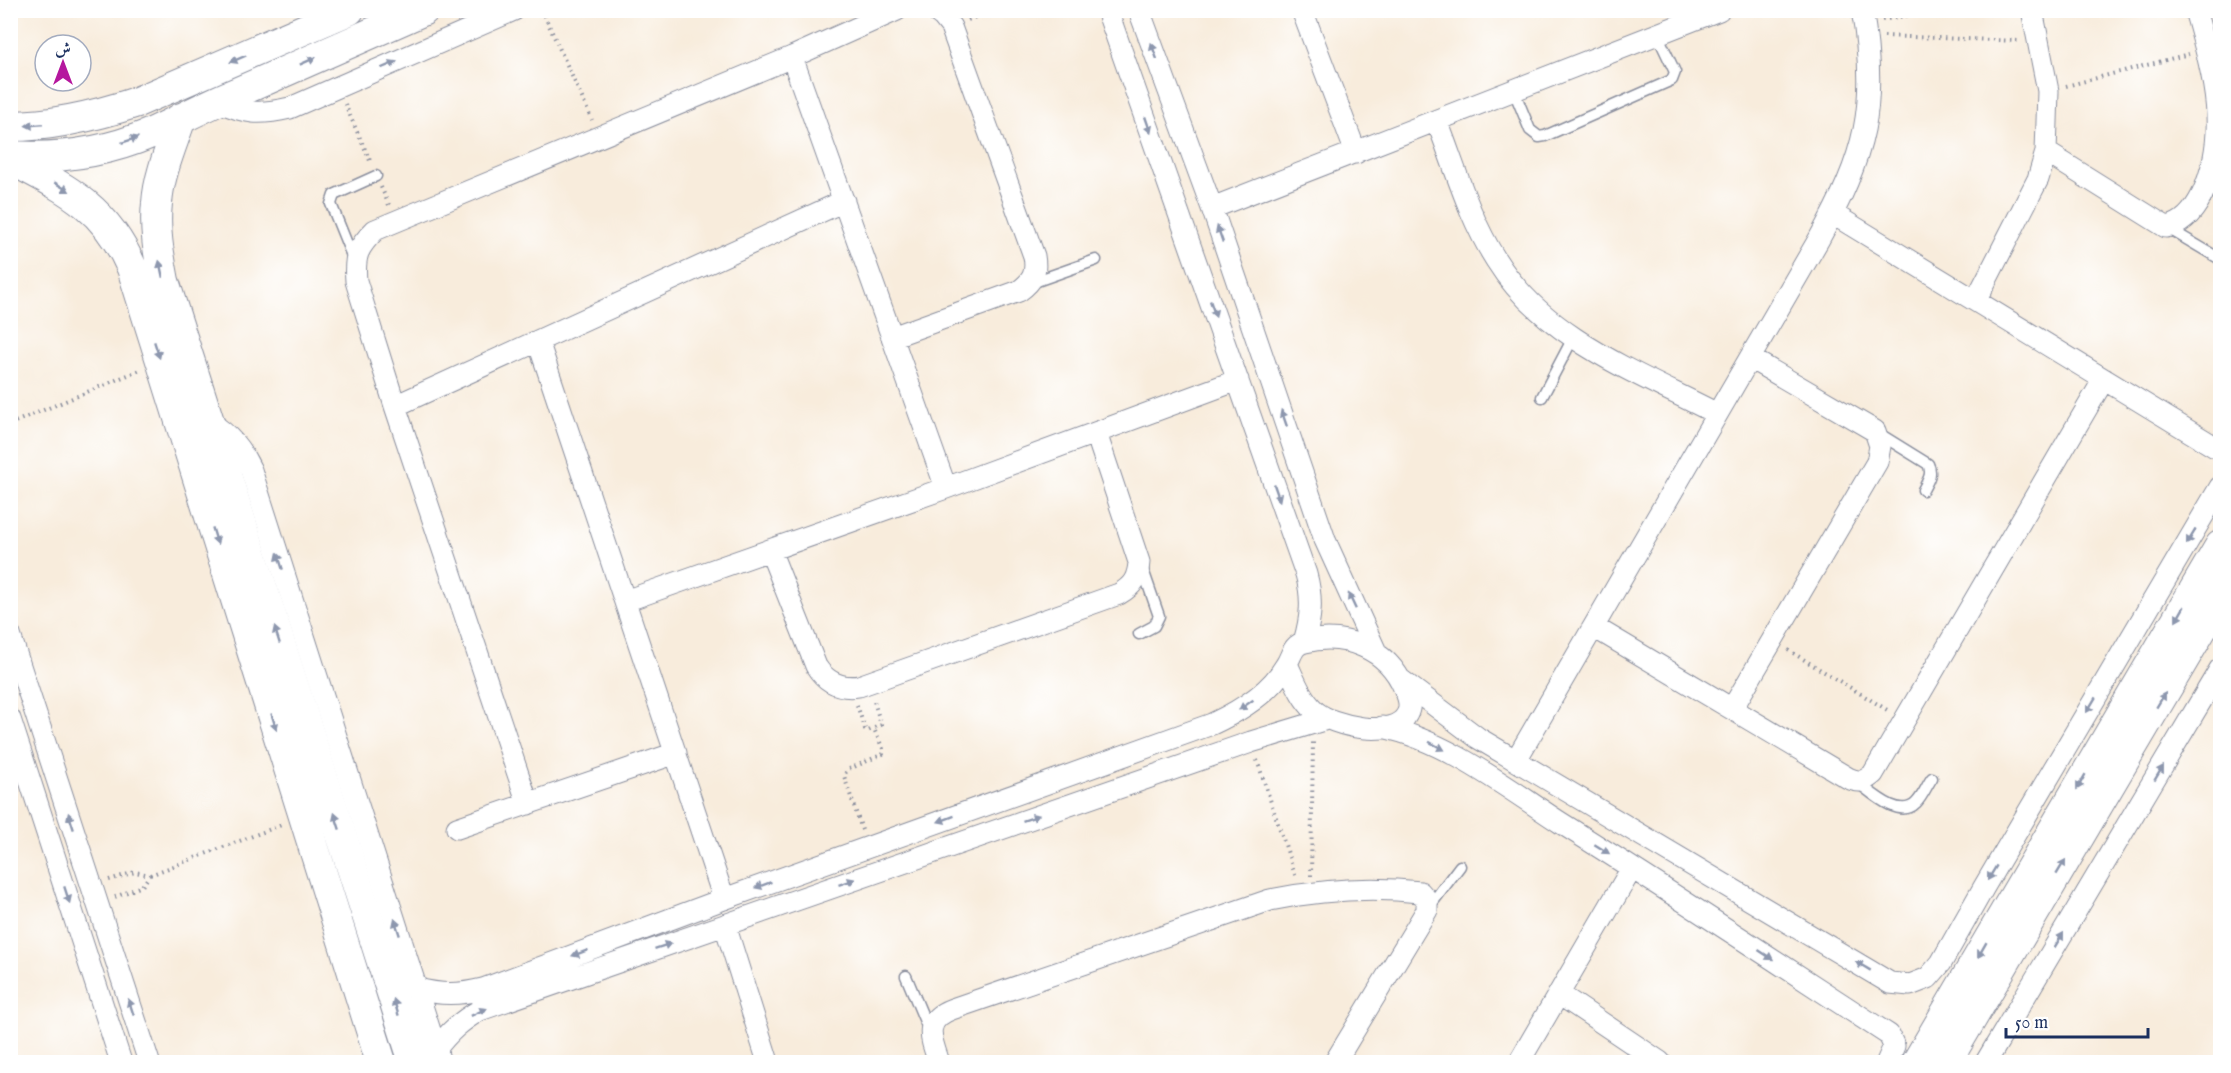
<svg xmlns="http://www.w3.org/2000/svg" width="2231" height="1073" font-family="'IM FELL English',Amiri,serif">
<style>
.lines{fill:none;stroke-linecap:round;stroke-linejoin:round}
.lane-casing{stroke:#8a8e9d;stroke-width:13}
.street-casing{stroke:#8a8e9d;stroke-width:23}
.secondary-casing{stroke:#8a8e9d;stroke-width:32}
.path{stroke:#8a8e9d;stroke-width:4;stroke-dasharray:1.5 4.5;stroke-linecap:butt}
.lane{stroke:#fff;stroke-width:10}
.street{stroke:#fff;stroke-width:21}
.secondary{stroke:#fff;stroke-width:30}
.oneway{fill:#8d97ae}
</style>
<rect width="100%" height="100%" fill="#fff"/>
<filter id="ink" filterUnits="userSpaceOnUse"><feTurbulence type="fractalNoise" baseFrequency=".0167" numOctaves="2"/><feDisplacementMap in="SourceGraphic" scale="12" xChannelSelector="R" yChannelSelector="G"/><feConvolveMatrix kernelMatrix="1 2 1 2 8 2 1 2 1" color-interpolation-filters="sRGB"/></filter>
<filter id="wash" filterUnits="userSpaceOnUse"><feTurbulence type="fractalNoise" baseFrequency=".008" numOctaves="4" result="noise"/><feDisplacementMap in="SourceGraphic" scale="24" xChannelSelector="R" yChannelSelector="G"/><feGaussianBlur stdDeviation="1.35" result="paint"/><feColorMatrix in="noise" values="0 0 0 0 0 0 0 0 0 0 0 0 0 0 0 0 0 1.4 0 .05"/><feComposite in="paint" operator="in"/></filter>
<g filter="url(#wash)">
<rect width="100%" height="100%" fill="#f8ecdc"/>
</g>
<g filter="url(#ink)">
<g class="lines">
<g class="lane-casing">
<path id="lane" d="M 1514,91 L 1530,130 L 1539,137 L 1545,136 L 1672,80 L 1675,72 L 1657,34
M 2166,227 L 2220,259
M 354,261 L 331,204 L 334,195 L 376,176
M 1031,283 L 1096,260
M 1542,397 L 1573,338
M 1878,433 L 1928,464 C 1933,474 1928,480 1923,490
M 1139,634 L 1154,626 L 1159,616 L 1142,567
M 1857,782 C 1871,792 1899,820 1916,803 C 1923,796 1927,785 1932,778
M 1429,907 L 1460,866
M 906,976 L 929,1031"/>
</g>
<g class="street-casing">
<path id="street" d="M 1107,10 L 1306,574 C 1313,599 1311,618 1304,642
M 1139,10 L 1212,208 L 1325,540 L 1377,654
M 1302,10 L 1356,153
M 792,57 L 946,488
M 217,101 C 246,114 259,115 290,108 L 514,10
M 1437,121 C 1455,167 1469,218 1496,260 C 1545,339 1638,373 1717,414
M 2046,152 L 2166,227 C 2183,225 2194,211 2202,195 C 2231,131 2213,74 2195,10
M 1212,208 L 1719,10
M 1833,214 L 2220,450
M 1976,300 L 2038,179 L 2046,152 L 2048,91 L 2032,10
M 892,337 L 1019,291 C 1033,281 1037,273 1034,256 L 951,27 L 943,17 L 934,10
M 538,341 L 724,899
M 395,406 L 844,201
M 209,422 C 229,434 241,449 251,470 L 439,1059
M 770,550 L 816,666 C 826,682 840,689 859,686 L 1119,594 C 1133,586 1138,578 1139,562 L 1096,433
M 625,601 L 946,488 L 1238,380
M 1594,627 L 1848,778 C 1859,783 1864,782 1873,774 L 2104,379
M 10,635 L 149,1062
M 1401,680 L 1478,738 L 1890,983 L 1910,985 L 1928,978 L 1941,963 L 1984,887 L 2220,487
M 1732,709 L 1877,462 L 1880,446 L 1875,431 L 1750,358
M 10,719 L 121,1062
M 1382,727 C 1446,740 1507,788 1561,823 C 1671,892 1780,964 1889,1035 L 1894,1046 L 1887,1062
M 1516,760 L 1819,239 C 1865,156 1879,105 1862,10
M 528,804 L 395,406 L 356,281 C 354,256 357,248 375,230 L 792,57 L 897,10
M 457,828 L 676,753
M 725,925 L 768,1062
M 417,989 C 441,995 459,995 483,989 L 724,899 L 1212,724 C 1240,711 1270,693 1286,665 C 1292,656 1292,645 1305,642 C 1345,632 1388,649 1404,688 C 1408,696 1412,705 1407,714 C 1395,740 1332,726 1315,711 C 1301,698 1295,681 1287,664
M 1559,994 L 1660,1062
M 436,1049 C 449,1032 461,1021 480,1010 L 1251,742 L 1327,719
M 939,1062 C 931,1039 922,1020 952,1009 L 1270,900 C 1320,890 1369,886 1420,892 L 1427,900 L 1427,910 L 1335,1062
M 1519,1062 L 1632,868
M 1986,1062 L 2220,669"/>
</g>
<g class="secondary-casing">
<path id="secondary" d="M 181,118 C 172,145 159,174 157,203 C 154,230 159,255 164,281 L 414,1062
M 10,126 C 54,126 95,116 137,102 L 349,10
M 10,156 C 58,159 104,153 149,134 C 178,121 206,105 236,93 C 298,65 361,38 424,10
M 10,159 C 67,189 105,206 132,268 L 381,1062
M 1917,1062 L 2220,546
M 1946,1062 L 2220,598"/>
</g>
<path class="path" d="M 542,10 L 592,120
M 968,20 L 993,10
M 1882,20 L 1937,10
M 1884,36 L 2020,41
M 2066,86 L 2189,54
M 345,104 L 371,163
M 381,187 L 389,205
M 10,424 L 140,370
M 1788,650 L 1889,711
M 857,705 L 865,729 L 868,731 L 881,725 L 874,701
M 1257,760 L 1296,878
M 862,830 L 844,776 L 847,770 L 883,754 L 883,749 L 874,729
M 150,875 L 284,824
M 1311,876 L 1313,742
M 109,880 L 135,872 L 150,875 L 142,886 L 115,897"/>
<use href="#lane" class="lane"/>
<use href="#street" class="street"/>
<use href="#secondary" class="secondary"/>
</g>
<defs><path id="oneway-solid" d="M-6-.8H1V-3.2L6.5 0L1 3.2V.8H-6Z" transform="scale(1.5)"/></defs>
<g class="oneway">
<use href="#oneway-solid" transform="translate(1154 51) rotate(-110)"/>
<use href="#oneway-solid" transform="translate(238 59) rotate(157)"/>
<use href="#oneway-solid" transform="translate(308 61) rotate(-24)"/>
<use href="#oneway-solid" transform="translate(389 65) rotate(-23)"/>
<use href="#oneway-solid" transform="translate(34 125) rotate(175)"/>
<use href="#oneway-solid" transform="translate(1148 125) rotate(71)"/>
<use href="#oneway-solid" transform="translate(130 140) rotate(-19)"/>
<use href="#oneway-solid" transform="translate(62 187) rotate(31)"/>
<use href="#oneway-solid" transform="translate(1220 234) rotate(-109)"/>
<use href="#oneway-solid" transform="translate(161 269) rotate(-102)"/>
<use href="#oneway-solid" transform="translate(1213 309) rotate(71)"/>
<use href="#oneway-solid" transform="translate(157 350) rotate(72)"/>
<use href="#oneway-solid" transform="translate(1284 418) rotate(-109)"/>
<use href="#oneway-solid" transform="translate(1277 493) rotate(71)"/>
<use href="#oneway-solid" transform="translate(215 536) rotate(73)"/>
<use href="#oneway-solid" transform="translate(2191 537) rotate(121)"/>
<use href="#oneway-solid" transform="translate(280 561) rotate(-108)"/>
<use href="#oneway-solid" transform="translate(1352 601) rotate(-115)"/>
<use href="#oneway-solid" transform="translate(2180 614) rotate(120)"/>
<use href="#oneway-solid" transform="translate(277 635) rotate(-108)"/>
<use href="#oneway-solid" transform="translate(2161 700) rotate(-59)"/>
<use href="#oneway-solid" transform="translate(1246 705) rotate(145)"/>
<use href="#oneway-solid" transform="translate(2091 705) rotate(121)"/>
<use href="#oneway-solid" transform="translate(274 722) rotate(73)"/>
<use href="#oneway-solid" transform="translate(1437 746) rotate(28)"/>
<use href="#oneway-solid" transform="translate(2159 773) rotate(-59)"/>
<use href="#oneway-solid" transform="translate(2081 782) rotate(120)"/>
<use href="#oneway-solid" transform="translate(1031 818) rotate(-19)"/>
<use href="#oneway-solid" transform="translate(946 819) rotate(160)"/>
<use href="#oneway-solid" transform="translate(71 821) rotate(-108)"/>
<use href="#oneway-solid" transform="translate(337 821) rotate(-108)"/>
<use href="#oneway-solid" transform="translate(1602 849) rotate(32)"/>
<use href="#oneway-solid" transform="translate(2061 867) rotate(-59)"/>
<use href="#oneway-solid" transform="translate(1992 873) rotate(121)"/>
<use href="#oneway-solid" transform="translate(847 882) rotate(-19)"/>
<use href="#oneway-solid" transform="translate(763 885) rotate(160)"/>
<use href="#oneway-solid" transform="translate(67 895) rotate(72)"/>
<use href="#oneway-solid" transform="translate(397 927) rotate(-108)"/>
<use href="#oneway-solid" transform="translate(2059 940) rotate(-59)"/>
<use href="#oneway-solid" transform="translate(663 946) rotate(-19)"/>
<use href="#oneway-solid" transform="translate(1982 950) rotate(120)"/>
<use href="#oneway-solid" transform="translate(580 953) rotate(160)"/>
<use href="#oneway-solid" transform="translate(1766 955) rotate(33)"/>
<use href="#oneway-solid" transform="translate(1863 966) rotate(-149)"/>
<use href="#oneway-solid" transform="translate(131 1007) rotate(-108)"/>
<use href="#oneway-solid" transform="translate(396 1007) rotate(-107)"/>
<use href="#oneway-solid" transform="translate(479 1012) rotate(-25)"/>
</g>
</g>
<rect width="2231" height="1073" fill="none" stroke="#fff" stroke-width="36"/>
<g transform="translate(63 63)"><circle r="28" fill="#ffffff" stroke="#a4acbf" stroke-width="1.5"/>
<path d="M0-4.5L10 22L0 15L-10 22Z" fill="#b5179e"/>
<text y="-9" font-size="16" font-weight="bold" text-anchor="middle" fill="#1b2f5e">ش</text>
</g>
<path d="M2006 1028v9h142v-9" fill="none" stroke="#1b2f5e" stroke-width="3"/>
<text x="2015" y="1028" font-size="18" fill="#1b2f5e" stroke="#ffffff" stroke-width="4.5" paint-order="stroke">50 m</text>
</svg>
